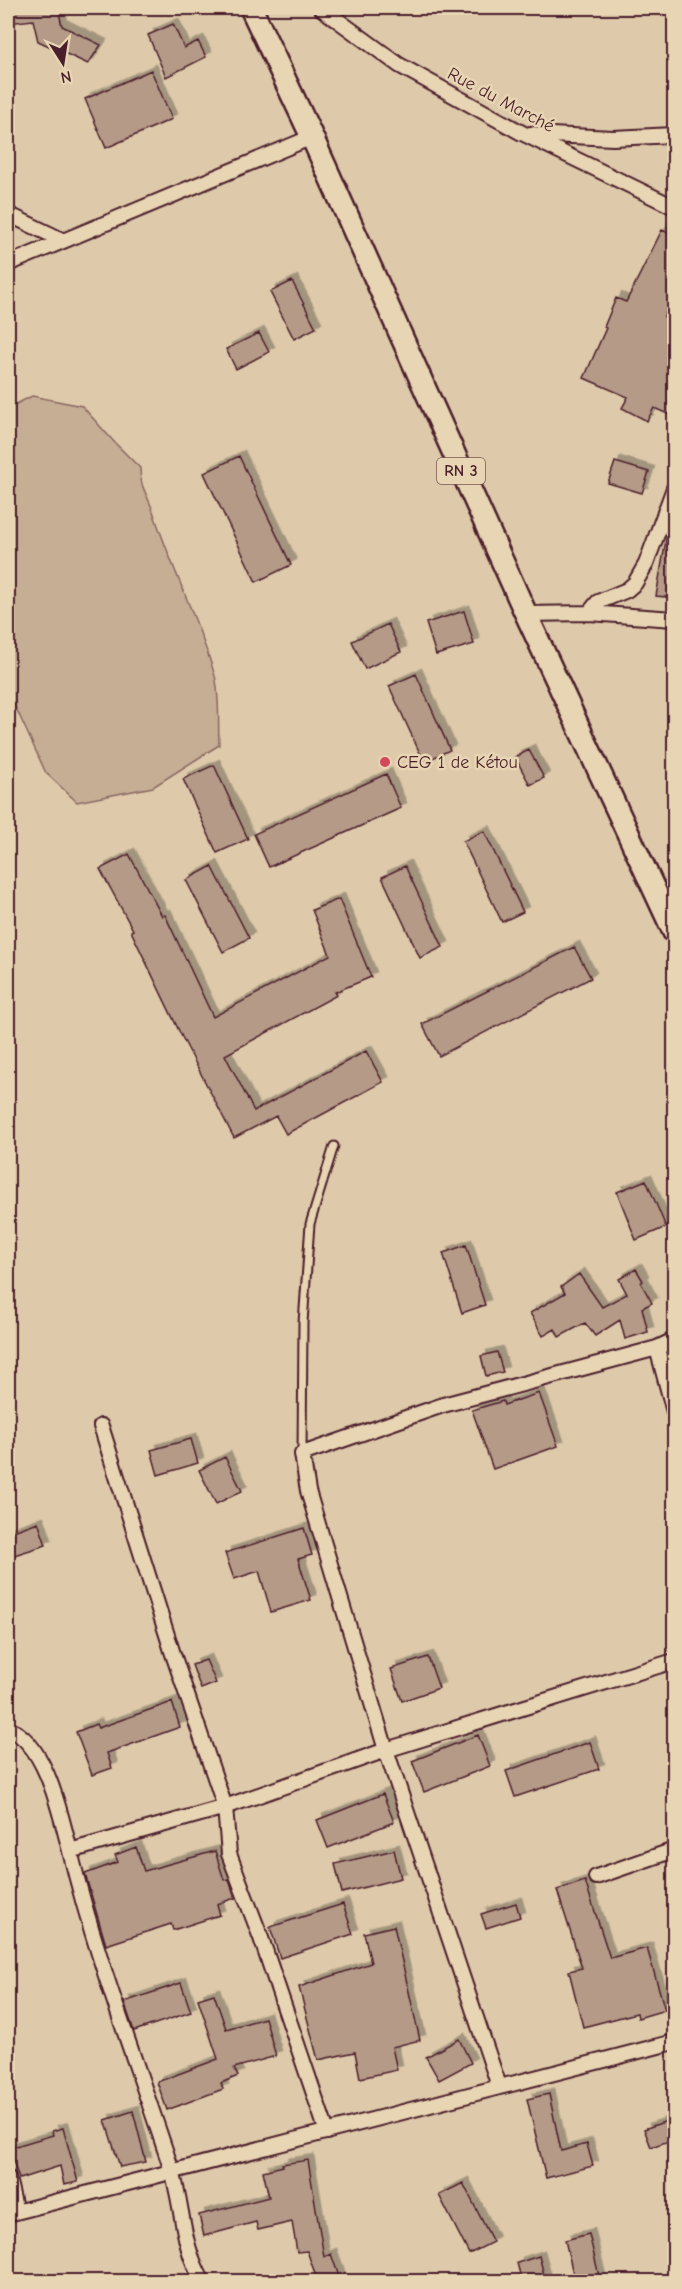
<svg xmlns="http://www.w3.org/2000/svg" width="682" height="2289" font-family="'Comic Neue',sans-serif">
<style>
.green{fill:#c6ae95;stroke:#886660;stroke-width:1.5}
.building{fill:#b49a87;stroke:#4a1f2b;stroke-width:1.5;filter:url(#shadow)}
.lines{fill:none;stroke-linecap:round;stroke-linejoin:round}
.lane-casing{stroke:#4a1f2b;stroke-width:11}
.street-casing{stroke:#4a1f2b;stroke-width:18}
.primary-casing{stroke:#4a1f2b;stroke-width:26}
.lane{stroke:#e8d5b3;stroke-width:7}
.street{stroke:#e8d5b3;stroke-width:14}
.primary{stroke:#e8d5b3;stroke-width:21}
.poi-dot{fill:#d1495b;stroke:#e8d5b3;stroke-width:2}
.labels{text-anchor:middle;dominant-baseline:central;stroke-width:5;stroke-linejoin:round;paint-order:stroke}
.shield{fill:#e8d5b3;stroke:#795654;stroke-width:1.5}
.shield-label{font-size:16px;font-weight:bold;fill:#4a1f2b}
.street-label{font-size:18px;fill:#4a1f2b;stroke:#e8d5b3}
.poi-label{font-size:18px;fill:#4a1f2b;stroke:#e8d5b3;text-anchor:start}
</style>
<defs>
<filter id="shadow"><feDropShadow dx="5.5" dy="-5.5" stdDeviation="0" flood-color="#0004"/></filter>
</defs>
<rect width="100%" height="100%" fill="#decaab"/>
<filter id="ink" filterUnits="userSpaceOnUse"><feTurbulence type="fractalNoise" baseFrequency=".0167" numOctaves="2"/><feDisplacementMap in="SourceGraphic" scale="12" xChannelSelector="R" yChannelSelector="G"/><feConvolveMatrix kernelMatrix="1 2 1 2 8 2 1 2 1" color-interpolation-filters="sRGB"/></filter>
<g filter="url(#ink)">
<path class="green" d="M 32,396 L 82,406 L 115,443 L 140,468 C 140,488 147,493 153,511 C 171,567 198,619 215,676 C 220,695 218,724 219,745 L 153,787 L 77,802 L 46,773 L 15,706 L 8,694 L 8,408 Z"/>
<path class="building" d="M 8,8 L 58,8 L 62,26 L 101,45 L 88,64 L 38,41 L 33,20 L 8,23 Z
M 173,24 L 184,48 L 198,41 L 206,57 L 166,77 L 148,35 Z
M 151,70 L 172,119 L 106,148 L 85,99 Z
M 662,230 L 675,236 L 675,295 L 664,317 L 675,322 L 675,417 L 654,408 L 647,421 L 622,408 L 628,397 L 584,378 L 606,328 L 604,327 L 616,298 L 626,302 Z
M 292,281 L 316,328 L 294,339 L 270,292 Z
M 259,333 L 269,352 L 236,369 L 226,349 Z
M 239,456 L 291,565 L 256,582 L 204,473 Z
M 615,462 L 649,472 L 642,493 L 608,483 Z
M 667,534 L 675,535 L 675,598 L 656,596 Z
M 464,611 L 474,644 L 436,655 L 426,623 Z
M 388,624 L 401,652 L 365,669 L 352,641 Z
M 416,674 L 450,750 L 424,762 L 389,686 Z
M 529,750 L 544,778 L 530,785 L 515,757 Z
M 214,765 L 248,839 L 217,853 L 183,779 Z
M 386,774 L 401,808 L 269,867 L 254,834 Z
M 484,831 L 523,912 L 502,922 L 463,841 Z
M 129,854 L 162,916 L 165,915 L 213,1017 L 330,955 L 312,910 L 339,899 L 371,977 L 335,992 L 337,995 L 225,1055 L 254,1111 L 366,1051 L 383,1082 L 286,1134 L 276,1116 L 234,1138 L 182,1037 L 131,931 L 133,930 L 100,869 Z
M 212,866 L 249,938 L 223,952 L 186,880 Z
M 405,866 L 443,947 L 420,958 L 382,877 Z
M 574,947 L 591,978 L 439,1056 L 422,1024 Z
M 646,1180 L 666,1227 L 636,1240 L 617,1192 Z
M 466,1245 L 485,1305 L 462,1313 L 443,1253 Z
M 636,1269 L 643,1281 L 641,1283 L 652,1303 L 642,1308 L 648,1332 L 625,1339 L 620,1320 L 595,1336 L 585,1323 L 559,1337 L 555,1329 L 543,1336 L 530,1313 L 565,1293 L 561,1287 L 579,1274 L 602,1307 L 627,1294 L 619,1279 Z
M 497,1352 L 503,1372 L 486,1376 L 481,1356 Z
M 539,1393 L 558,1446 L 493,1469 L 472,1410 L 503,1401 L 504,1405 Z
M 191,1439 L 198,1463 L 158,1475 L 151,1450 Z
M 225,1457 L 242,1491 L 216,1504 L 199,1470 Z
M 38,1522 L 46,1545 L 8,1557 L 8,1533 Z
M 304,1528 L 312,1555 L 298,1559 L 311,1600 L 271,1612 L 259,1571 L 234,1579 L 225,1553 Z
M 428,1657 L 439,1688 L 402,1701 L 391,1669 Z
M 206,1660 L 216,1683 L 201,1689 L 192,1665 Z
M 172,1702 L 180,1727 L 107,1753 L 112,1768 L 92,1775 L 76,1732 L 96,1724 L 98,1728 Z
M 478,1735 L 490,1766 L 424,1792 L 412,1761 Z
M 590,1742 L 599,1769 L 515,1797 L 506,1771 Z
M 383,1794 L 394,1822 L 328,1848 L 317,1820 Z
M 136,1847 L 144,1871 L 215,1851 L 224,1880 L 229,1879 L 235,1898 L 217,1904 L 220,1915 L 173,1930 L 171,1924 L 106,1945 L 85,1874 L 118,1862 L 115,1855 Z
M 394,1850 L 401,1878 L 342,1893 L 335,1864 Z
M 585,1881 L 610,1958 L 647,1948 L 665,2010 L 638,2018 L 637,2013 L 583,2027 L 569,1971 L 582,1968 L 557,1890 Z
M 516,1903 L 520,1917 L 486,1928 L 481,1914 Z
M 343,1904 L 353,1934 L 280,1958 L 270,1927 Z
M 394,1926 L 420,2040 L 392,2047 L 397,2070 L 360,2078 L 355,2052 L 318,2060 L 299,1987 L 371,1963 L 364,1933 Z
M 181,1983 L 191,2012 L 134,2031 L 124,2002 Z
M 214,1994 L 226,2029 L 265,2018 L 276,2056 L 234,2068 L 238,2076 L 221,2083 L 223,2089 L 167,2110 L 157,2082 L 218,2059 L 198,1999 Z
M 459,2039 L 471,2063 L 439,2080 L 426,2057 Z
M 549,2094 L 561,2151 L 587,2144 L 593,2166 L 546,2178 L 527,2099 Z
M 133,2111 L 146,2162 L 120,2167 L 105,2120 Z
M 675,2118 L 675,2139 L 651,2147 L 644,2129 Z
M 63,2128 L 78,2182 L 64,2185 L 60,2166 L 19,2179 L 9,2148 L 53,2135 L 52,2131 Z
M 308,2160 L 324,2257 L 331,2254 L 341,2282 L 318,2282 L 307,2251 L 297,2252 L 292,2222 L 258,2230 L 256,2222 L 204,2236 L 199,2215 L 269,2197 L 263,2171 L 283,2166 L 282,2164 Z
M 463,2183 L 493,2242 L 469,2254 L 439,2195 Z
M 589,2234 L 600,2280 L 575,2282 L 565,2240 Z
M 539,2256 L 546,2282 L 522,2282 L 517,2263 Z"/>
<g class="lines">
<g class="lane-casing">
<path id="lane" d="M 302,1454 L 303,1323 L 310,1224 L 334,1146"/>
</g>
<g class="street-casing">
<path id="street" d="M 321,8 L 399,65 L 522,133 L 674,207
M 530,134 L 613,138 L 674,135
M 8,214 L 62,240
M 8,264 L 312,137
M 589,613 L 598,602 L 627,590 L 635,583 L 646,564 L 674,488
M 526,614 L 589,613 L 674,619
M 657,1348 L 674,1412
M 101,1426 L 173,1654 L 225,1807 L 386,1750 L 674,1661
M 8,1729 C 46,1741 61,1817 70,1851
M 596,1877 L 674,1850
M 499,2086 L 386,1750 L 308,1491 L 302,1454 L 443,1405 L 579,1369 L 657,1348 L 674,1340
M 8,2178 L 16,2212
M 8,2214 L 674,2042
M 203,2282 C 180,2242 184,2208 171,2168 C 137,2063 96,1959 70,1851 L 225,1807 L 229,1854 L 261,1938 L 327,2132"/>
</g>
<g class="primary-casing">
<path id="primary" d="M 251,8 L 312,137 L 526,614 L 674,932"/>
</g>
<use href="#lane" class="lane"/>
<use href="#street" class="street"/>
<use href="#primary" class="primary"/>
</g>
</g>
<circle class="poi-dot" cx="385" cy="762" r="6"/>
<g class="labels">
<rect class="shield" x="437" y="458" width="48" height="26" rx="4.5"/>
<g class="shield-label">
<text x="461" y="471">RN 3</text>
</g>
<g class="street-label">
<text transform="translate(501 100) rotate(28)">Rue du Marché</text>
</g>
<g class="poi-label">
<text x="397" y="762">CEG 1 de Kétou</text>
</g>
</g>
<rect width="682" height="2289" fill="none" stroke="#e8d5b3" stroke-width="30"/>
<rect x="15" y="15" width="652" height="2259" fill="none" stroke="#4a1f2b" stroke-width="2" filter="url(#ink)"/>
<g transform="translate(63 63) rotate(168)" stroke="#e8d5b3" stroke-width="4.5" paint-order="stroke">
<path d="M0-4.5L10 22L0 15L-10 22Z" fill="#4a1f2b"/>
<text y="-9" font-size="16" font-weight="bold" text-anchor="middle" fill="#4a1f2b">N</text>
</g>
</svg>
